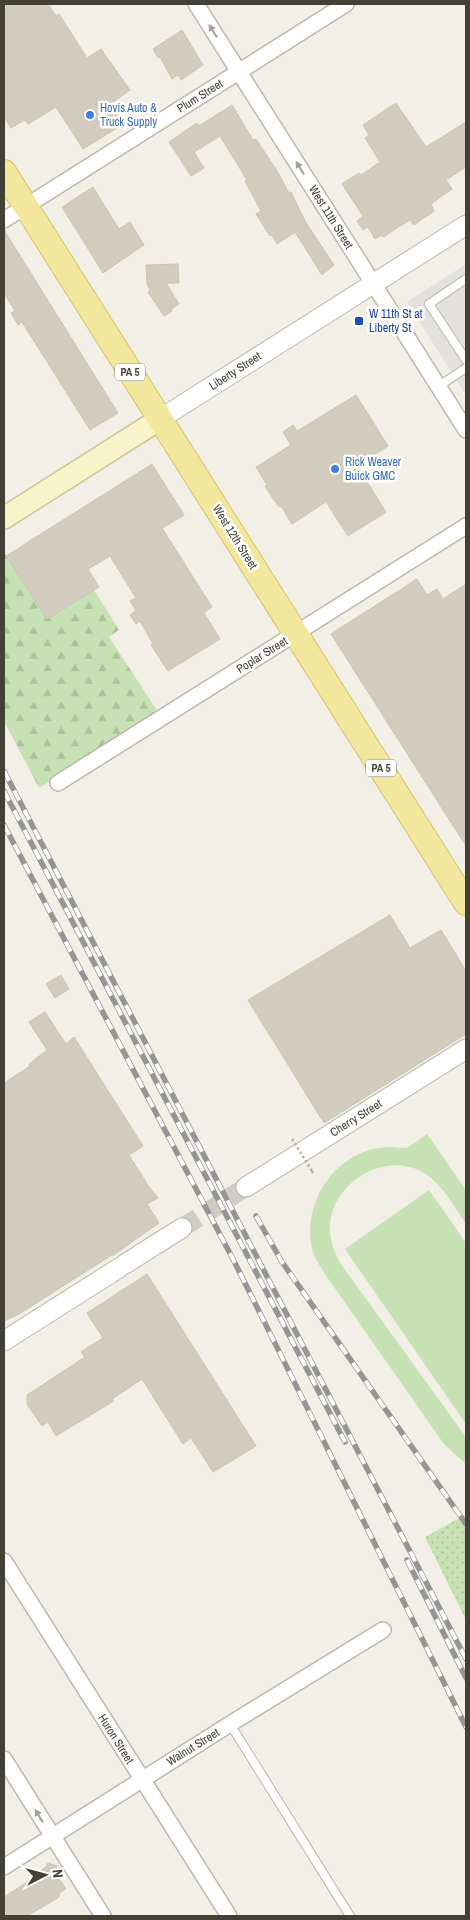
<svg xmlns="http://www.w3.org/2000/svg" width="470" height="1920" font-family="'Archivo Narrow',sans-serif">
<style>
.grass{fill:url(#grass-dots)}
.forest{fill:url(#forest-firs)}
.garden{fill:#c6e1b3}
.parking{fill:#e3e1de}
.building{fill:#d1ccbd;stroke:#cbc5b1}
.lines{fill:none;stroke-linecap:round;stroke-linejoin:round}
.tertiary-tunnel{stroke:#ceccc3;stroke-width:19;stroke-dasharray:19 9;stroke-linecap:butt}
.service-casing{stroke:#bcb8aa;stroke-width:10}
.minor-casing{stroke:#bcb8aa;stroke-width:18}
.tertiary-casing{stroke:#bcb8aa;stroke-width:21}
.secondary-casing{stroke:#ccc69a;stroke-width:24}
.primary-casing{stroke:#d6c56f;stroke-width:26}
.path{stroke:#bcb59d;stroke-width:2.5;stroke-dasharray:2.5 2.5;stroke-linecap:butt}
.service{stroke:#fff;stroke-width:8}
.minor{stroke:#fff;stroke-width:15}
.tertiary{stroke:#fff;stroke-width:19}
.secondary{stroke:#f8f3c9;stroke-width:21}
.primary{stroke:#f3e69d;stroke-width:24}
.rail-casing{stroke:#959595;stroke-width:5.5}
.rail{stroke:#fff;stroke-width:4;stroke-dasharray:11;stroke-linecap:butt}
.path-bridge{stroke:#bcb59d;stroke-width:2.5;stroke-dasharray:2.5 2.5;stroke-linecap:butt}
.oneway{fill:#a1a09a}
.shop-dot{fill:#3f7fe0;stroke:#fff;stroke-width:2}
.transit-dot{fill:#1a4fb4;stroke:#fff;stroke-width:2}
.labels{text-anchor:middle;dominant-baseline:central;stroke-width:5;stroke-linejoin:round;paint-order:stroke}
.shield{fill:#fff;stroke:#7b7972;stroke-width:1}
.shield-label{font-size:11px;font-weight:bold;fill:#434036}
.street-label{font-size:12px;fill:#434036;stroke:#fff}
.shop-label{font-size:12px;fill:#366cbe;stroke:#fff;text-anchor:start}
.transit-label{font-size:12px;fill:#164399;stroke:#fff;text-anchor:start}
</style>
<defs>
<pattern id="grass-dots" width="8" height="8" patternUnits="userSpaceOnUse" patternTransform="scale(1.25)"><rect width="8" height="8" fill="#c6e1b3"/><path d="M2 2h.1M6 6h.1" fill="none" stroke="#abc29b" stroke-width="1.8" stroke-linecap="round"/></pattern>
<pattern id="forest-firs" width="22" height="20" patternUnits="userSpaceOnUse" patternTransform="scale(1.25)"><rect width="22" height="20" fill="#c6e1b3"/><path d="M5 1l3.5 6h-7zM16 11l3.5 6h-7z" fill="#abc29b"/></pattern>
</defs>
<rect width="100%" height="100%" fill="#f1efe6"/>
<path class="grass" d="M 459,1518 L 466,1529 L 466,1620 L 425,1537 Z"/>
<path class="forest" d="M 4,552 L 47,619 L 94,590 L 119,630 L 109,637 L 160,715 L 39,788 L 4,721 Z"/>
<path class="garden" d="M 427,1134 L 466,1190 L 466,1224 C 454,1206 440,1180 419,1170 C 379,1152 328,1187 330,1230 C 330,1242 335,1253 340,1263 L 466,1437 L 466,1464 L 444,1444 L 325,1274 C 319,1264 312,1255 311,1243 C 306,1207 326,1169 359,1154 C 369,1149 381,1147 392,1147 C 397,1147 404,1149 408,1147 C 414,1144 421,1138 427,1134 Z
M 429,1190 L 466,1243 L 466,1424 L 345,1249 Z"/>
<path class="parking" d="M 466,264 L 466,395 L 407,302 Z"/>
<path class="building" d="M 4,4 L 48,4 L 56,16 L 59,14 L 87,58 L 101,49 L 130,90 L 112,103 L 125,123 L 83,149 L 56,107 L 28,124 L 25,120 L 11,128 L 4,117 Z
M 182,30 L 203,65 L 181,80 L 178,75 L 172,79 L 160,57 L 158,58 L 153,49 Z
M 396,103 L 426,147 L 466,122 L 466,167 L 446,180 L 452,189 L 431,204 L 434,211 L 414,225 L 410,220 L 383,237 L 382,235 L 375,239 L 368,227 L 363,230 L 357,221 L 363,216 L 342,184 L 359,173 L 361,175 L 380,162 L 365,138 L 369,135 L 363,125 Z
M 232,105 L 253,140 L 256,139 L 277,171 L 289,193 L 291,192 L 305,221 L 334,265 L 322,275 L 295,232 L 277,244 L 272,235 L 270,236 L 256,214 L 261,211 L 245,181 L 247,180 L 220,136 L 194,152 L 204,168 L 191,176 L 169,142 L 197,123 L 199,126 Z
M 93,187 L 119,229 L 130,222 L 144,245 L 103,273 L 62,207 Z
M 4,230 L 118,413 L 90,430 L 22,322 L 18,325 L 11,313 L 15,311 L 4,293 Z
M 178,264 L 179,283 L 166,283 L 179,304 L 171,309 L 172,311 L 164,316 L 148,292 L 150,290 L 147,284 L 146,265 Z
M 356,395 L 388,446 L 357,466 L 386,512 L 348,536 L 326,502 L 292,524 L 281,506 L 279,507 L 272,497 L 265,486 L 267,485 L 256,467 L 291,445 L 283,432 L 293,425 L 297,431 Z
M 152,464 L 184,515 L 162,528 L 212,607 L 204,613 L 220,639 L 168,671 L 151,645 L 153,644 L 140,621 L 136,624 L 130,615 L 136,610 L 130,601 L 136,598 L 110,556 L 88,569 L 99,587 L 47,619 L 6,556 Z
M 417,579 L 427,595 L 437,589 L 443,599 L 466,584 L 466,846 L 331,634 Z
M 390,915 L 410,948 L 441,930 L 466,971 L 466,1034 L 324,1123 L 248,1000 Z
M 61,975 L 69,989 L 55,998 L 46,984 Z
M 45,1012 L 66,1044 L 74,1037 L 143,1146 L 129,1155 L 149,1187 L 158,1198 L 147,1204 L 159,1223 L 112,1256 L 112,1255 L 19,1314 L 4,1321 L 4,1083 L 30,1066 L 29,1064 L 47,1050 L 29,1022 Z
M 147,1274 L 256,1446 L 213,1472 L 191,1438 L 183,1444 L 142,1379 L 112,1399 L 114,1401 L 56,1436 L 48,1422 L 42,1426 L 27,1404 L 27,1395 L 85,1357 L 81,1352 L 103,1338 L 87,1313 Z
M 48,1863 L 57,1866 L 55,1872 L 66,1889 L 59,1893 L 59,1897 L 27,1916 L 4,1916 L 4,1897 L 35,1877 L 34,1875 L 45,1868 Z"/>
<g class="lines">
<path class="tertiary-tunnel" d="M 182,1228 L 246,1187"/>
<g class="service-casing">
<path id="service" d="M 466,279 L 429,304 L 466,360
M 439,386 L 466,368
M 230,1724 L 350,1916"/>
</g>
<g class="minor-casing">
<path id="minor" d="M 196,4 L 466,430
M 4,220 L 346,4
M 58,783 L 466,526
M 4,1561 L 229,1916
M 4,1759 L 103,1916
M 4,1867 L 230,1724 L 383,1630"/>
</g>
<g class="tertiary-casing">
<path id="tertiary" d="M 160,419 L 466,225
M 246,1187 L 466,1049
M 125,1264 L 182,1228
M 4,1341 L 119,1268"/>
</g>
<g class="secondary-casing">
<path id="secondary" d="M 4,518 L 160,419"/>
</g>
<g class="primary-casing">
<path id="primary" d="M 4,172 L 466,903"/>
</g>
<path class="path" d="M 312,1171 L 314,1175"/>
<use href="#service" class="service"/>
<use href="#minor" class="minor"/>
<use href="#tertiary" class="tertiary"/>
<use href="#secondary" class="secondary"/>
<use href="#primary" class="primary"/>
<g class="rail-casing">
<path id="rail" d="M 4,771 L 466,1659
M 4,791 L 345,1442
M 4,825 L 233,1259 L 466,1727
M 256,1216 L 282,1262 L 466,1524
M 407,1560 L 466,1678"/>
</g>
<use href="#rail" class="rail"/>
<path class="path-bridge" d="M 292,1139 L 312,1171"/>
</g>
<defs><path id="oneway-solid" d="M-6-.8H1V-3.2L6.5 0L1 3.2V.8H-6Z" transform="scale(1.25)"/></defs>
<g class="oneway">
<use href="#oneway-solid" transform="translate(213 31) rotate(-122)"/>
<use href="#oneway-solid" transform="translate(300 168) rotate(-122)"/>
<use href="#oneway-solid" transform="translate(39 1816) rotate(-122)"/>
</g>
<g class="shop-dot">
<circle cx="90" cy="115" r="5"/>
<circle cx="335" cy="469" r="5"/>
</g>
<rect class="transit-dot" x="354" y="316" width="10" height="10" rx="2.5"/>
<g class="labels">
<g class="shield">
<rect x="115" y="363.5" width="30" height="17" rx="4"/>
<rect x="366" y="759.5" width="30" height="17" rx="4"/>
</g>
<g class="shield-label">
<text x="130" y="372">PA 5</text>
<text x="381" y="768">PA 5</text>
</g>
<g class="street-label">
<text transform="translate(200 96) rotate(-32)">Plum Street</text>
<text transform="translate(331 217) rotate(58)">West 11th Street</text>
<text transform="translate(235 371) rotate(-33)">Liberty Street</text>
<text transform="translate(235 537) rotate(58)">West 12th Street</text>
<text transform="translate(262 655) rotate(-32)">Poplar Street</text>
<text transform="translate(356 1118) rotate(-32)">Cherry Street</text>
<text transform="translate(116 1739) rotate(58)">Huron Street</text>
<text transform="translate(193 1747) rotate(-32)">Walnut Street</text>
</g>
<g class="shop-label">
<text x="100" y="108">Hovis Auto &amp;<tspan x="100" dy="14">Truck Supply</tspan></text>
<text x="345" y="462">Rick Weaver<tspan x="345" dy="14">Buick GMC</tspan></text>
</g>
<g class="transit-label">
<text x="369" y="314">W 11th St at<tspan x="369" dy="14">Liberty St</tspan></text>
</g>
</g>
<rect width="470" height="1920" fill="none" stroke="#434036" stroke-width="10"/>
<g transform="translate(45 1875) rotate(84)" stroke="#ffffff" stroke-width="4" paint-order="stroke">
<path d="M0-4L9 19L0 12L-9 19Z" fill="#434036"/>
<text y="-8" font-size="14" font-weight="bold" text-anchor="middle" fill="#434036">N</text>
</g>
</svg>
